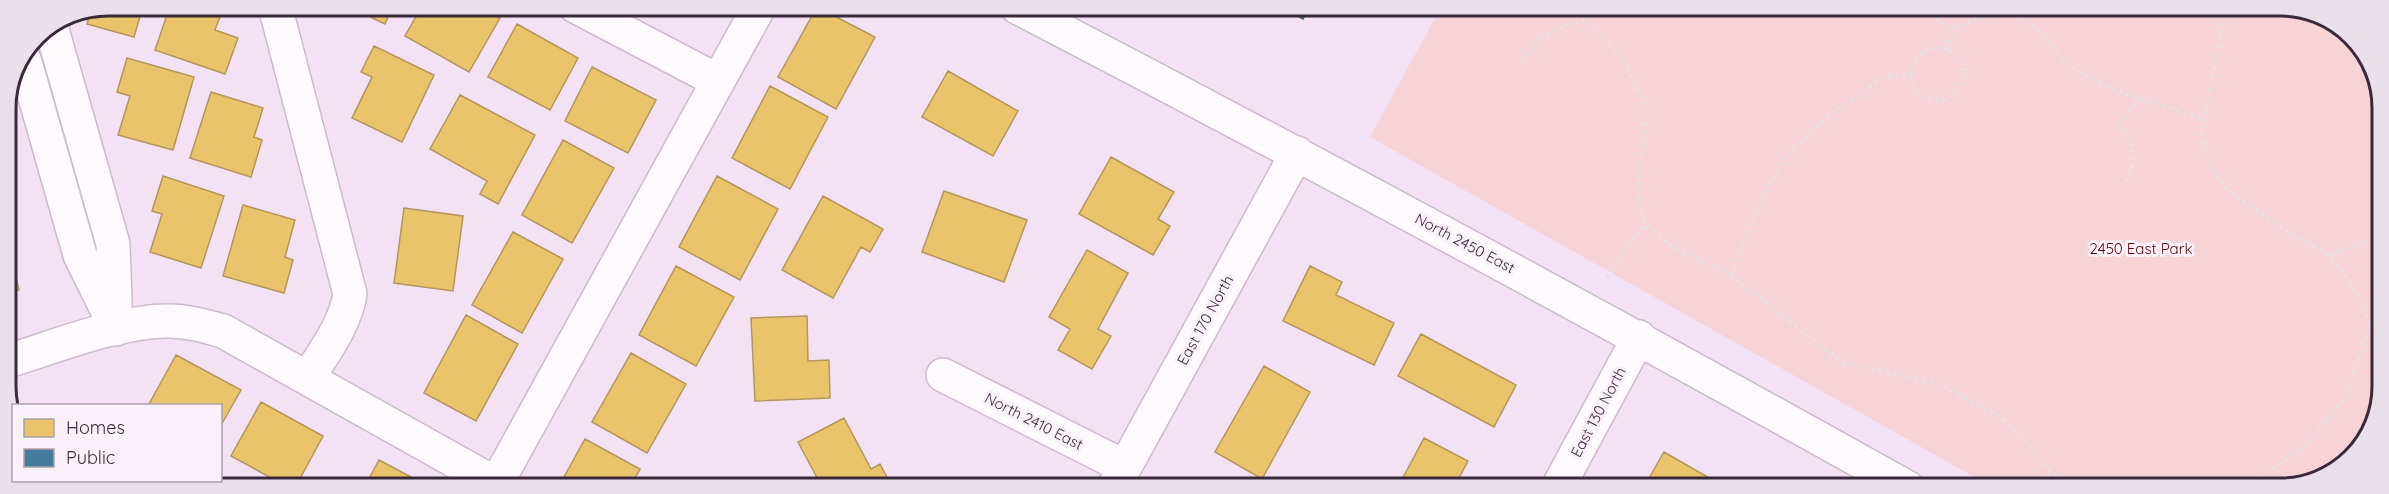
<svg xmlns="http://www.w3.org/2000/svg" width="2389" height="494" font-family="Quicksand,sans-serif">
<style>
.green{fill:#f6d3d7}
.homes{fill:#e9c46a;stroke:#b4965c;stroke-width:1.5}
.public{fill:#457b9d;stroke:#42627f;stroke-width:1.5}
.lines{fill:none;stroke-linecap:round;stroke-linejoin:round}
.minor-casing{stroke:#ccbbcb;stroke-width:36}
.path{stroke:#e6dfe6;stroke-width:4;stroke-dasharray:3 4.5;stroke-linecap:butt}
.minor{stroke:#fefafd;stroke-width:33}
.labels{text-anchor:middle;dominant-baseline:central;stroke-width:6;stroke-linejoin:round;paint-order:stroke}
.street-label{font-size:15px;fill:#3a293a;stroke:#f9f0f9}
.park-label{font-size:15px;fill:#570606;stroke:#f9f0f9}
.rim{fill:none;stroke:#3a293a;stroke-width:3}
</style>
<rect width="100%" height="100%" fill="#f5e1f4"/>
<path class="green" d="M 1441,7 L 2300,8 L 2353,36 L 2381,88 L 2381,403 L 2348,463 L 2287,488 L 1994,488 L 1370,137 Z"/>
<path class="homes" d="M 109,6 L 143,6 L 134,37 L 87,24 L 91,9 Z
M 170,6 L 224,6 L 215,30 L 238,38 L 225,74 L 155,50 Z
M 347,6 L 393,6 L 385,24 Z
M 422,6 L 480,6 L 500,18 L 469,72 L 405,36 Z
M 817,7 L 875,37 L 836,109 L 778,77 Z
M 517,24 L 578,58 L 550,110 L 488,77 Z
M 374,46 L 434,75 L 402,142 L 352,118 L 372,77 L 361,72 Z
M 127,58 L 194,77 L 173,150 L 118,135 L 130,96 L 117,92 Z
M 592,67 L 656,100 L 628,153 L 565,121 Z
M 948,71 L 1018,111 L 993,156 L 922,117 Z
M 770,86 L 828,117 L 790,189 L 732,158 Z
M 211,92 L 263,108 L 254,137 L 262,140 L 251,177 L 190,158 Z
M 460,95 L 535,135 L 498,204 L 480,194 L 487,181 L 430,149 Z
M 563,140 L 614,168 L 572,243 L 522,215 Z
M 1111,157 L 1174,192 L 1158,219 L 1170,226 L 1153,255 L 1079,214 Z
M 163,176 L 224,196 L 201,268 L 150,252 L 162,214 L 152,211 Z
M 717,176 L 778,209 L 740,280 L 679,247 Z
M 944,191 L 1027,220 L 1004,282 L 922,252 Z
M 823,196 L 883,229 L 870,252 L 861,247 L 833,298 L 782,270 Z
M 243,205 L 295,220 L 285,257 L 293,260 L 284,293 L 223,276 Z
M 404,208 L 463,216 L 453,291 L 394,283 Z
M 513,232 L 563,259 L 522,333 L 472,305 Z
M 7,238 L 19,290 L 7,293 Z
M 1087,250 L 1128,273 L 1098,329 L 1111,336 L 1092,369 L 1058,350 L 1070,329 L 1049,317 Z
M 676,266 L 734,297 L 696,366 L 639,335 Z
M 1310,266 L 1342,282 L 1336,295 L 1394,323 L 1374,365 L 1283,321 Z
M 466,315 L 518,344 L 476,421 L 424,393 Z
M 807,316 L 808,361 L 829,360 L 830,398 L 755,401 L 751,318 Z
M 1421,334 L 1516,385 L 1494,427 L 1398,376 Z
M 631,353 L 686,384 L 647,453 L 592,422 Z
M 176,355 L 241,390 L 220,427 L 220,406 L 148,406 Z
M 1264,366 L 1310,392 L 1262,479 L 1215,452 Z
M 261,402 L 323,436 L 296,486 L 286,486 L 231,456 Z
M 844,418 L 871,469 L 880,464 L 892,487 L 822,487 L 798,442 Z
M 1424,438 L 1468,461 L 1454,487 L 1398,487 Z
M 585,439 L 640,469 L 630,487 L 559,486 Z
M 1664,452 L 1725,487 L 1644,487 Z
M 379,460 L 428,486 L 365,486 Z
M 1199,478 L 1215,487 L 1194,487 Z"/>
<path class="public" d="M 1281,7 L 1309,7 L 1303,19 Z"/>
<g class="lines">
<g class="minor-casing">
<path id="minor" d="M 275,6 L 350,294 C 345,325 324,352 308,378
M 575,6 L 718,81
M 1017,7 C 1317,163 1613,323 1908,488
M 51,26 L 113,244 L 116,329
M 25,62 L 80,255 L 111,318
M 8,361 C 57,346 118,321 168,321 C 187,321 205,326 223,331 L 496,484
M 943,375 L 1125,467
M 495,486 L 759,7
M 1114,487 L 1297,153
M 1558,487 L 1639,337"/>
</g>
<path class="path" d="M 1572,7 L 1621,56 L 1648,111 L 1640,162 L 1639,202 L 1645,225 L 1676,249 L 1731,275 L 1841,362 L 1942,385 L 2002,418 L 2050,471 L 2083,488
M 1863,8 L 1929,13 L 1953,29
M 2226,8 L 2201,132 L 2209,164 L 2228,190 L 2283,229 L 2329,255 L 2354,287 L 2370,324 L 2346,397 L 2302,448 L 2245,488
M1911 74a26 26 0 1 1 52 0a26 26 0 1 1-52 0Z
M 1947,50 L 1953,29 C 1969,22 1997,9 2014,15 C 2040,24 2053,53 2075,69 C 2105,91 2166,106 2203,119
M 1522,62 L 1537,41 L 1557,29 L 1603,13 L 1609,7
M 2126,181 C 2138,162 2133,141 2120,125 L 2132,109 L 2138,96
M 2329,255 L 2371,240 L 2381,232
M 1731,275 L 1751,222 L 1786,154 L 1829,115 L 1859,96 L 1880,78 L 1911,74
M 1607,278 L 1622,254 L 1645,225
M 2039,488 L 2050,471"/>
<use href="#minor" class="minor"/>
</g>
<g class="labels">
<g class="street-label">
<text transform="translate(1465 243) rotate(28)">North 2450 East</text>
<text transform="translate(1205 320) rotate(-61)">East 170 North</text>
<text transform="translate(1598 412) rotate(-62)">East 130 North</text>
<text transform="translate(1034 421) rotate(27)">North 2410 East</text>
</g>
<g class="park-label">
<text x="2141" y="248">2450 East Park</text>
</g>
</g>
<path d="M0 0H2389V494H0ZM108 16H2280A92 92 0 0 1 2372 108V386A92 92 0 0 1 2280 478H108A92 92 0 0 1 16 386V108A92 92 0 0 1 108 16Z" fill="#eae0ea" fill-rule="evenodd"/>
<path class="rim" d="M108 16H2280A92 92 0 0 1 2372 108V386A92 92 0 0 1 2280 478H108A92 92 0 0 1 16 386V108A92 92 0 0 1 108 16Z"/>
<rect x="12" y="404" width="210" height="78" fill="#f9f0f9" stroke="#ada0ad" stroke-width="1.5"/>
<rect x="24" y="419" width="30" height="18" fill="#e9c46a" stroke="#ada0ad" stroke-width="1.5"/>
<text x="66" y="434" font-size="18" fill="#3a293a">Homes</text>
<rect x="24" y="449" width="30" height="18" fill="#457b9d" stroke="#ada0ad" stroke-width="1.5"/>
<text x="66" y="464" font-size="18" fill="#3a293a">Public</text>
</svg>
